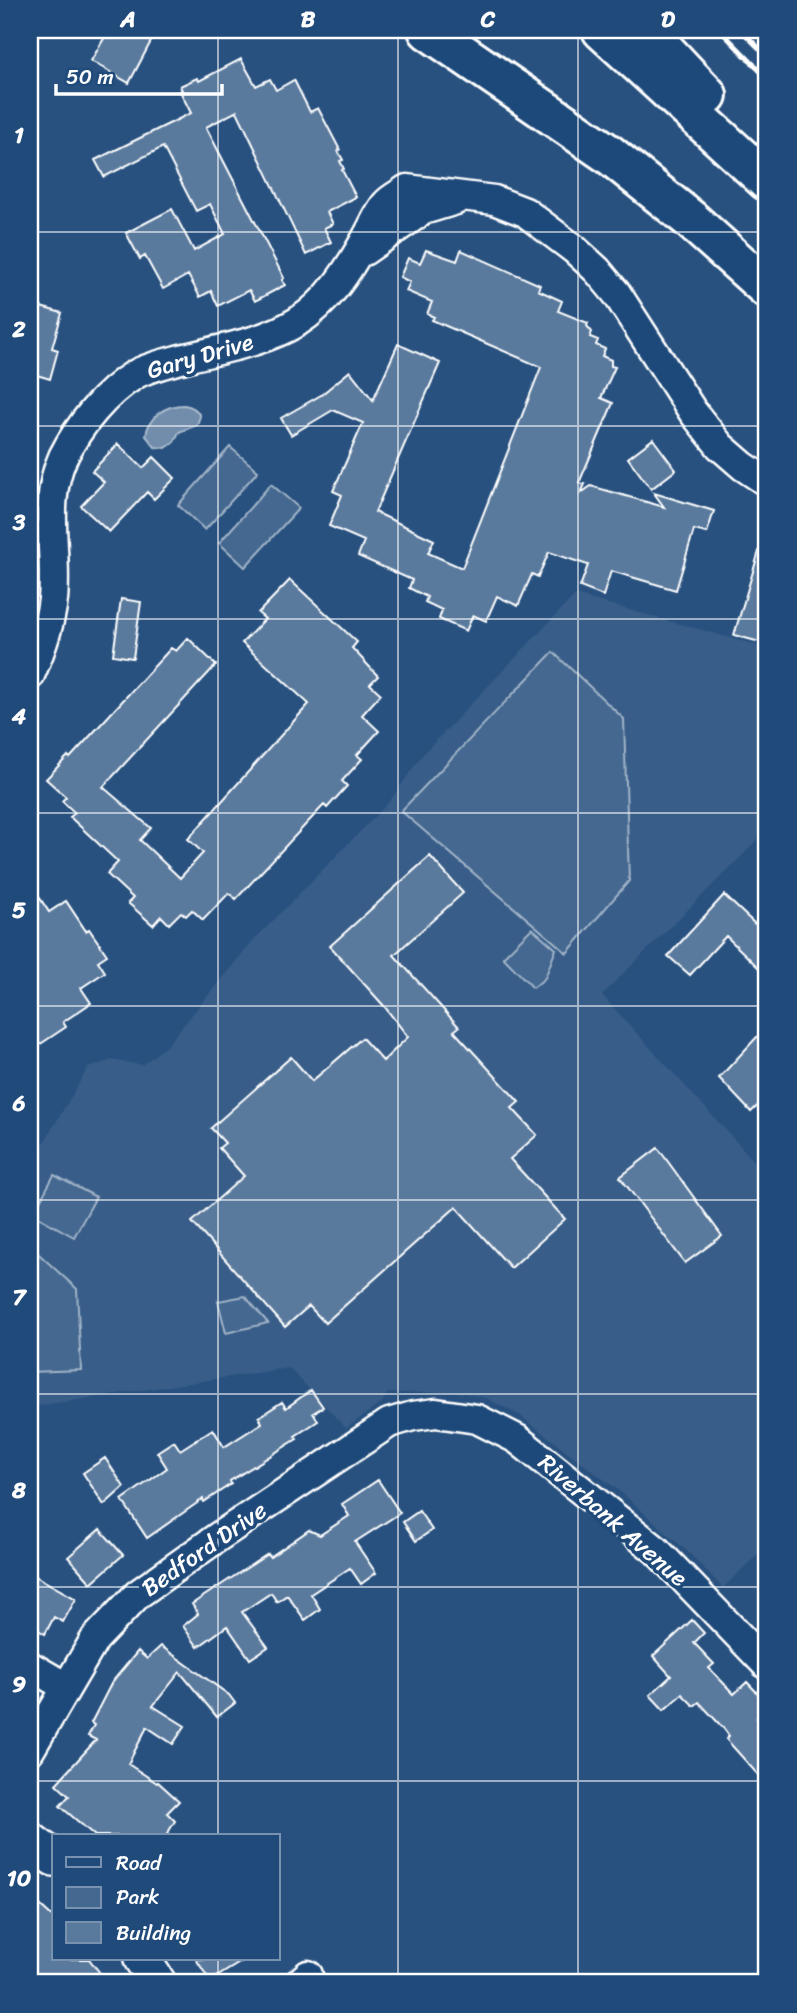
<svg xmlns="http://www.w3.org/2000/svg" width="797" height="2013" font-family="Sriracha,sans-serif">
<style>
.built{fill:#375d88}
.green{fill:#446890;stroke:#a2b4c8;stroke-width:2}
.water{fill:#718dab;stroke:#aabbcd;stroke-width:2}
.building{fill:#5a7a9d;stroke:#fff;stroke-width:2}
.lines{fill:none;stroke-linecap:round;stroke-linejoin:round}
.minor-casing{stroke:#fff;stroke-width:33}
.major-casing{stroke:#fff;stroke-width:40}
.highway-casing{stroke:#fff;stroke-width:44}
.minor{stroke:#1f4a7a;stroke-width:28}
.major{stroke:#1f4a7a;stroke-width:35}
.highway{stroke:#1f4a7a;stroke-width:38}
.rail{stroke:#fff;stroke-width:5}
.grid{fill:none;stroke:#fff;stroke-width:2;stroke-opacity:0.55}
.labels{text-anchor:middle;dominant-baseline:central;stroke-width:7;stroke-linejoin:round;paint-order:stroke}
.street-label{font-size:24px;fill:#fff;stroke:#1f4a7a}
.neatline{fill:none;stroke:#fff;stroke-width:2.5}
.grid-label{font-size:23px;text-anchor:middle;font-weight:bold;fill:#fff}
</style>
<rect width="100%" height="100%" fill="#28517f"/>
<filter id="ink" filterUnits="userSpaceOnUse"><feTurbulence type="fractalNoise" baseFrequency=".0143" numOctaves="2"/><feDisplacementMap in="SourceGraphic" scale="14" xChannelSelector="R" yChannelSelector="G"/><feConvolveMatrix kernelMatrix="1 2 1 2 8 2 1 2 1" color-interpolation-filters="sRGB"/></filter>
<g filter="url(#ink)">
<path class="built" d="M 575,595 L 767,648 L 767,827 L 747,851 L 602,995 L 767,1175 L 767,1545 L 723,1588 L 690,1554 L 623,1494 L 519,1415 L 486,1398 L 457,1392 L 388,1393 L 382,1403 L 346,1428 L 289,1368 L 30,1407 L 30,1166 L 88,1068 L 111,1060 L 142,1065 L 166,1046 L 251,943 L 389,802 L 423,754 Z"/>
<path class="green" d="M 230,447 L 258,471 L 205,530 L 178,505 Z
M 271,484 L 299,508 L 245,567 L 219,543 Z
M 553,652 L 624,719 L 629,881 L 567,953 L 401,811 Z
M 532,928 L 556,949 L 545,978 L 533,988 L 503,957 Z
M 54,1175 L 96,1197 L 74,1237 L 33,1214 Z
M 30,1246 L 77,1289 L 81,1370 L 30,1372 Z
M 245,1296 L 268,1323 L 226,1333 L 218,1301 Z"/>
<path class="water" d="M 184,405 C 192,406 197,409 200,416 L 197,425 L 179,432 L 174,442 L 166,448 L 155,447 L 146,436 C 148,416 166,405 184,405 Z"/>
<path class="building" d="M 115,30 L 157,30 L 129,83 L 91,61 L 106,35 L 110,38 Z
M 241,59 L 256,86 L 270,79 L 276,90 L 294,80 L 310,112 L 318,108 L 340,150 L 338,151 L 343,160 L 340,161 L 344,169 L 342,170 L 356,197 L 327,212 L 333,224 L 324,228 L 331,242 L 306,255 L 237,111 L 206,127 L 284,278 L 282,280 L 285,285 L 255,301 L 249,290 L 218,306 L 211,291 L 200,297 L 188,275 L 163,289 L 145,256 L 140,259 L 126,233 L 172,209 L 194,251 L 225,234 L 210,204 L 196,211 L 163,147 L 104,177 L 95,160 L 191,113 L 180,91 L 182,90 L 180,86 L 197,78 L 199,81 Z
M 426,250 L 457,261 L 461,250 L 540,285 L 538,290 L 562,301 L 558,311 L 588,323 L 587,326 L 592,332 L 590,337 L 598,340 L 596,345 L 605,349 L 602,356 L 611,360 L 611,366 L 615,367 L 601,398 L 613,403 L 579,483 L 585,484 L 581,493 L 591,486 L 664,507 L 654,493 L 714,511 L 707,533 L 694,530 L 676,590 L 611,571 L 603,596 L 580,587 L 588,565 L 549,552 L 538,577 L 532,574 L 518,606 L 497,596 L 486,621 L 473,615 L 466,631 L 439,619 L 442,610 L 425,602 L 427,597 L 409,588 L 412,580 L 358,556 L 364,541 L 329,526 L 342,495 L 333,491 L 363,423 L 333,410 L 291,435 L 281,418 L 321,395 L 350,371 L 373,400 L 398,344 L 440,363 L 375,512 L 434,540 L 428,553 L 462,568 L 541,367 L 432,320 L 434,317 L 427,314 L 432,302 L 406,291 L 410,282 L 400,277 L 408,258 L 420,263 Z
M 30,304 L 62,313 L 52,348 L 58,350 L 50,379 L 30,373 Z
M 653,439 L 676,470 L 651,489 L 628,458 Z
M 118,444 L 143,468 L 154,457 L 175,478 L 154,499 L 147,492 L 109,532 L 81,506 L 104,482 L 92,471 Z
M 763,538 L 767,538 L 767,644 L 734,635 Z
M 290,580 L 357,642 L 352,648 L 378,676 L 370,684 L 381,694 L 362,715 L 379,731 L 357,755 L 362,759 L 342,781 L 347,786 L 327,808 L 324,805 L 236,899 L 229,893 L 203,920 L 192,910 L 186,916 L 181,912 L 169,924 L 161,916 L 153,925 L 128,903 L 133,898 L 107,874 L 118,862 L 70,817 L 75,813 L 62,801 L 66,797 L 46,779 L 68,756 L 70,758 L 171,648 L 176,651 L 188,638 L 216,665 L 103,787 L 151,828 L 140,840 L 180,878 L 203,853 L 188,839 L 309,704 L 242,643 L 265,619 L 258,613 Z
M 121,599 L 141,602 L 133,658 L 113,655 Z
M 430,856 L 463,893 L 394,955 L 459,1027 L 454,1031 L 519,1102 L 512,1108 L 537,1135 L 510,1159 L 565,1219 L 511,1268 L 456,1207 L 325,1323 L 309,1306 L 285,1327 L 192,1222 L 244,1176 L 219,1148 L 225,1143 L 211,1128 L 291,1057 L 312,1081 L 362,1038 L 383,1061 L 408,1037 L 384,1006 L 330,946 Z
M 30,883 L 49,912 L 66,901 L 86,931 L 89,929 L 107,955 L 98,961 L 105,972 L 81,988 L 91,1003 L 63,1022 L 66,1027 L 30,1051 Z
M 724,895 L 755,924 L 767,912 L 767,976 L 726,936 L 690,975 L 668,956 Z
M 767,1026 L 767,1097 L 751,1112 L 719,1078 Z
M 658,1148 L 722,1236 L 685,1263 L 620,1177 Z
M 311,1390 L 323,1407 L 313,1413 L 318,1421 L 295,1436 L 297,1439 L 230,1481 L 231,1484 L 204,1502 L 203,1499 L 147,1538 L 122,1500 L 167,1468 L 157,1452 L 174,1441 L 180,1450 L 213,1429 L 224,1447 L 262,1423 L 259,1417 L 282,1402 L 286,1408 Z
M 105,1458 L 124,1487 L 104,1505 L 83,1473 Z
M 378,1480 L 400,1513 L 355,1542 L 376,1573 L 361,1584 L 350,1568 L 311,1594 L 320,1609 L 305,1620 L 287,1595 L 277,1602 L 271,1593 L 242,1612 L 268,1647 L 250,1659 L 227,1626 L 198,1647 L 183,1626 L 198,1614 L 192,1604 L 268,1554 L 270,1557 L 309,1530 L 320,1535 L 349,1516 L 342,1504 Z
M 419,1511 L 432,1530 L 416,1541 L 403,1522 Z
M 100,1529 L 123,1555 L 91,1583 L 68,1557 Z
M 30,1573 L 76,1599 L 63,1622 L 54,1617 L 45,1634 L 30,1625 Z
M 692,1620 L 704,1633 L 694,1643 L 714,1664 L 709,1668 L 734,1694 L 747,1682 L 767,1703 L 767,1709 L 757,1718 L 767,1728 L 767,1785 L 726,1739 L 729,1736 L 724,1729 L 699,1702 L 694,1706 L 682,1694 L 664,1710 L 650,1695 L 671,1676 L 653,1656 Z
M 161,1646 L 229,1695 L 235,1703 L 217,1717 L 180,1672 L 153,1706 L 185,1726 L 173,1744 L 147,1727 L 128,1764 L 157,1783 L 158,1782 L 179,1801 L 167,1813 L 175,1821 L 166,1836 L 95,1836 L 60,1806 L 69,1796 L 56,1784 L 96,1740 L 88,1736 L 94,1725 L 91,1723 L 112,1682 L 138,1651 L 147,1659 Z
M 30,1896 L 54,1918 L 54,1959 L 89,1959 L 100,1973 L 87,1983 L 30,1983 Z
M 196,1959 L 246,1959 L 210,1981 Z"/>
<g class="lines">
<g class="minor-casing">
<path id="minor" d="M 364,251 L 423,210 L 456,200
M 30,675 C 41,650 50,626 53,599 C 58,551 42,503 63,457 C 79,425 105,393 136,374 C 149,367 166,363 181,359 C 220,349 262,343 297,322 C 329,302 349,269 367,237 C 373,227 378,213 386,204 C 391,198 400,194 407,189 L 494,200 L 525,212 L 574,249 L 597,270 L 617,294 L 693,412 L 720,446 L 743,466 L 767,482
M 30,1666 L 66,1687
M 30,1750 L 95,1639 L 138,1594 L 218,1537 L 389,1423 L 413,1416 L 436,1413 L 477,1419 L 517,1439 L 656,1550 L 767,1665
M 299,1983 L 308,1975"/>
</g>
<g class="major-casing">
<path id="major" d="M 30,1840 L 54,1858
M 142,1959 L 158,1983"/>
</g>
<g class="highway-casing">
<path id="highway" d="M 428,30 L 610,155 L 690,219 L 767,288
M 602,30 L 767,181
M 646,30 L 707,95"/>
</g>
<use href="#minor" class="minor"/>
<use href="#major" class="major"/>
<use href="#highway" class="highway"/>
<path class="rail" d="M 720,30 L 767,78
M 741,30 L 767,56"/>
</g>
</g>
<path class="grid" d="M 218,30 L 218,1836M 398,30 L 398,1983M 578,30 L 578,1983M 30,232 L 767,232M 30,426 L 767,426M 30,619 L 767,619M 30,813 L 767,813M 30,1006 L 767,1006M 30,1200 L 767,1200M 30,1394 L 767,1394M 30,1587 L 767,1587M 30,1781 L 767,1781M 218,1959 L 218,1983"/>
<g class="labels">
<g class="street-label">
<text transform="translate(200 356) rotate(-16)">Gary Drive</text>
<text transform="translate(613 1520) rotate(41)">Riverbank Avenue</text>
<text transform="translate(204 1549) rotate(-35)">Bedford Drive</text>
</g>
</g>
<rect width="797" height="2013" fill="none" stroke="#1f4a7a" stroke-width="77"/>
<rect x="52" y="1834" width="228" height="126" fill="#1f4a7a" stroke="#7992af" stroke-width="2"/>
<rect x="66" y="1857" width="35" height="10" fill="#1f4a7a" stroke="#7992af" stroke-width="2"/>
<text x="116" y="1870" font-size="21" fill="#ffffff">Road</text>
<rect x="66" y="1887" width="35" height="21" fill="#446890" stroke="#7992af" stroke-width="2"/>
<text x="116" y="1904" font-size="21" fill="#ffffff">Park</text>
<rect x="66" y="1922" width="35" height="21" fill="#5a7a9d" stroke="#7992af" stroke-width="2"/>
<text x="116" y="1940" font-size="21" fill="#ffffff">Building</text>
<path d="M56 84v10h166v-10" fill="none" stroke="#ffffff" stroke-width="3.5"/>
<text x="66" y="84" font-size="21" fill="#ffffff" stroke="#1f4a7a" stroke-width="5" paint-order="stroke">50 m</text>
<rect x="38" y="38" width="720" height="1936" class="neatline"/>
<g class="grid-label">
<text x="128" y="27">A</text>
<text x="308" y="27">B</text>
<text x="488" y="27">C</text>
<text x="668" y="27">D</text>
<text x="19" y="143">1</text>
<text x="19" y="337">2</text>
<text x="19" y="530">3</text>
<text x="19" y="724">4</text>
<text x="19" y="918">5</text>
<text x="19" y="1111">6</text>
<text x="19" y="1305">7</text>
<text x="19" y="1498">8</text>
<text x="19" y="1692">9</text>
<text x="19" y="1886">10</text>
</g>
</svg>
